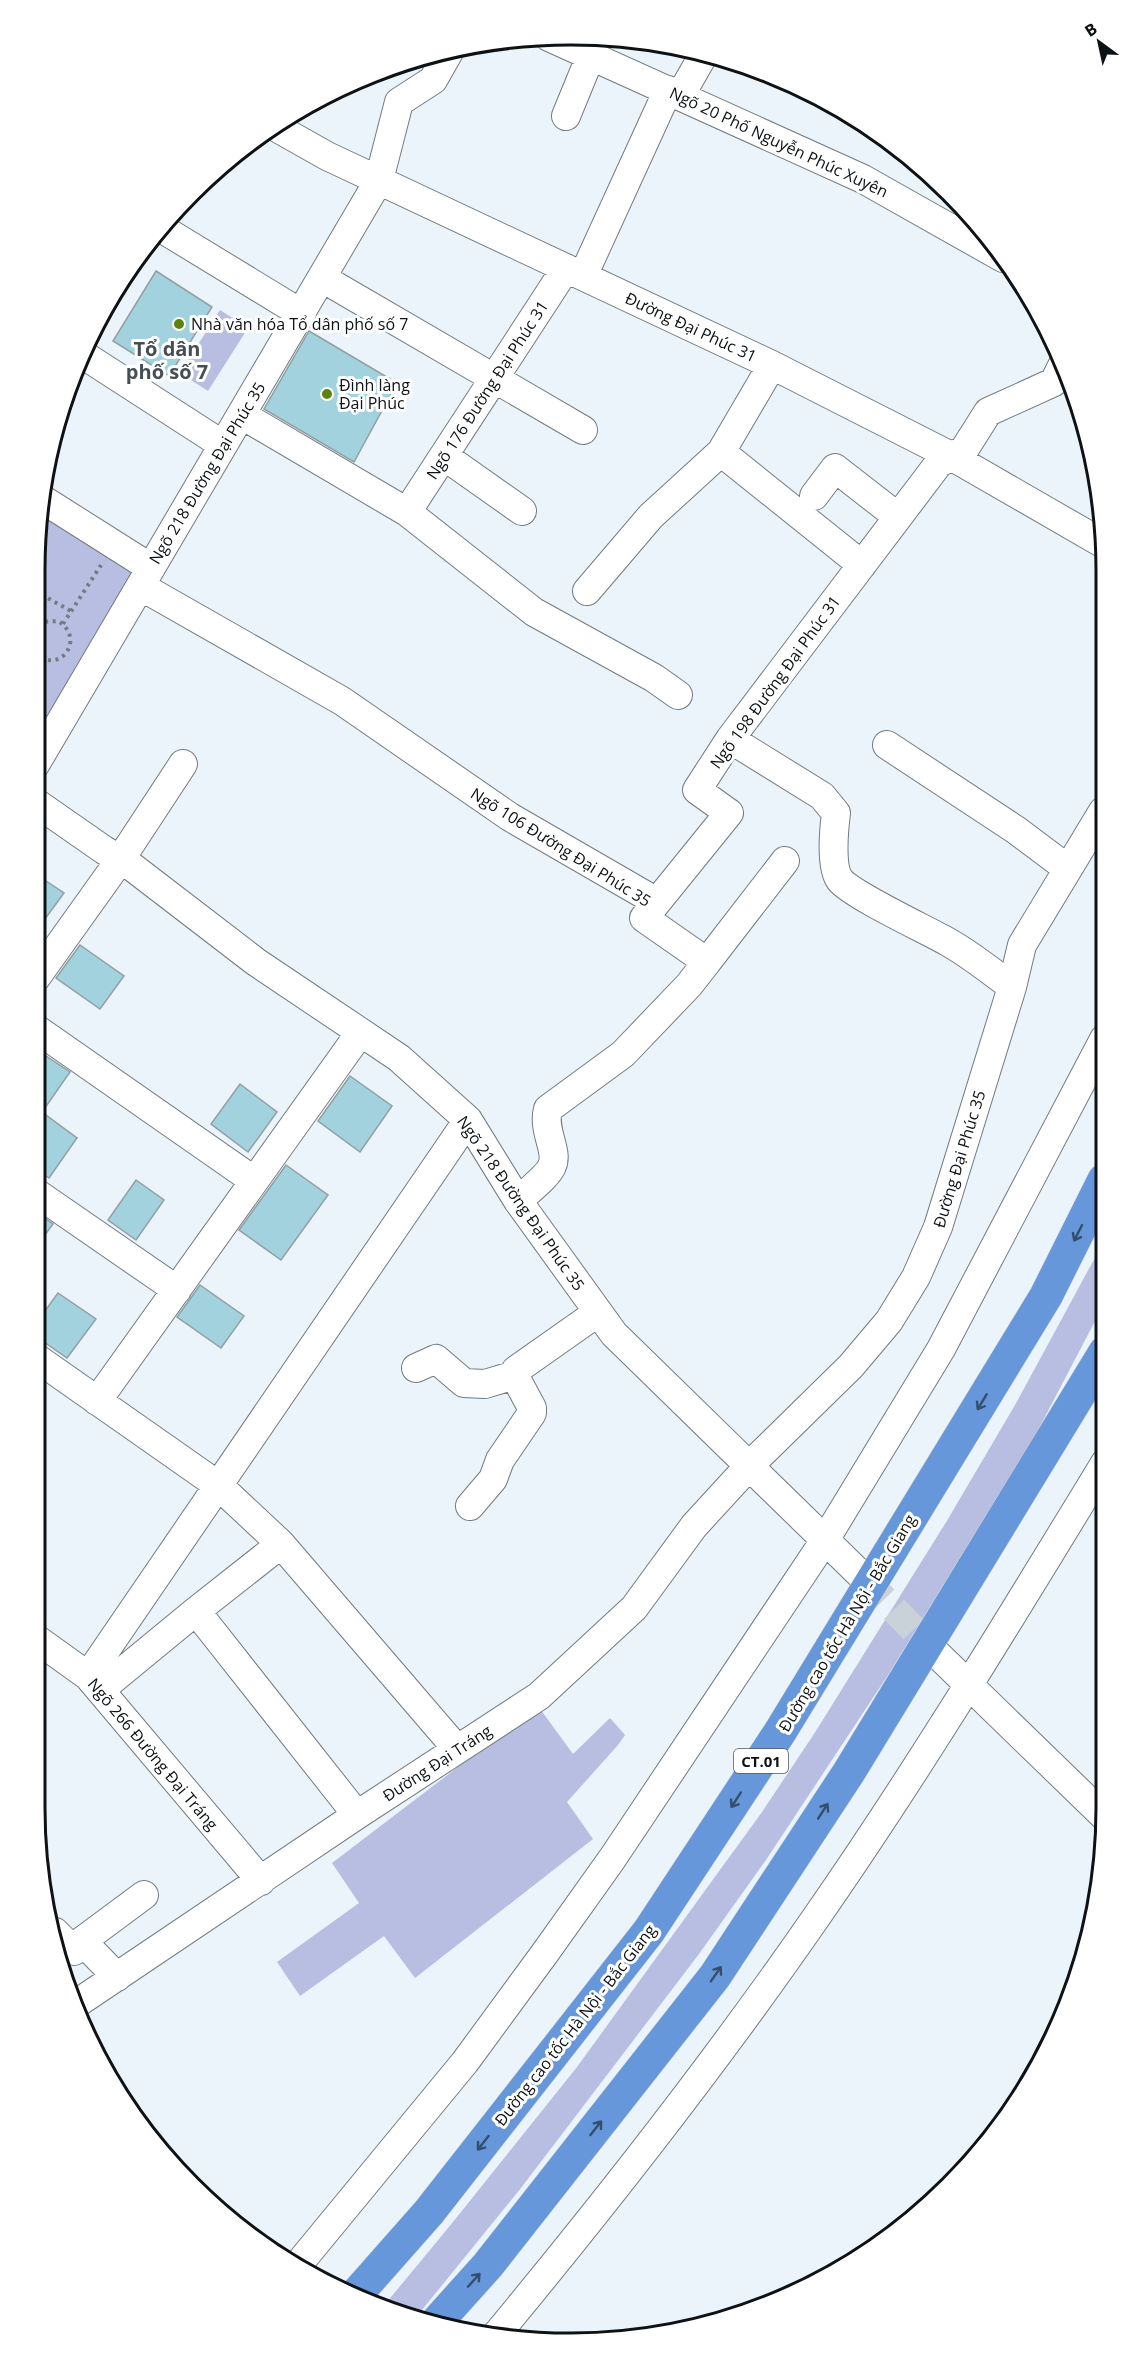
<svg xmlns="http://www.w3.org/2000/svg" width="1141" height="2378" font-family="'Open Sans',sans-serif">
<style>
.green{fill:#b8bee2}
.building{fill:#a2d2dd;stroke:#939ea1;stroke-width:1.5}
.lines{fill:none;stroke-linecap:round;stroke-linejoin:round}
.minor-tunnel{stroke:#c9d2d8;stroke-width:28;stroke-dasharray:28 14;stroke-linecap:butt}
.minor-casing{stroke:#727b80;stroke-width:30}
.highway-casing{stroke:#cfd0d0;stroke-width:34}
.path{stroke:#757c80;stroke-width:4;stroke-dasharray:3 4.5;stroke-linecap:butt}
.minor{stroke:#fff;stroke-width:28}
.highway{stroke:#6697da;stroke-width:33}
.oneway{stroke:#364e6d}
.poi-dot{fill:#5c840a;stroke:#fff;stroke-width:2}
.labels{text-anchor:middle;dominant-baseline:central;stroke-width:6;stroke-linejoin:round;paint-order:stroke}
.shield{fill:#fff;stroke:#56595a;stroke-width:1.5}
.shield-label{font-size:15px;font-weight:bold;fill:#0e1214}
.street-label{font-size:16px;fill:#0e1214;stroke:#fff}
.poi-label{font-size:16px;fill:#0e1214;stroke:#fff;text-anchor:start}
.quarter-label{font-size:20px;font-weight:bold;fill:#464e53;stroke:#fff}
.rim{fill:none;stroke:#0e1214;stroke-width:3}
</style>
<rect width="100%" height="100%" fill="#eaf4fa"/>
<path class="green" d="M 220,310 L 248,328 L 208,391 L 180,373 Z
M 40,511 L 130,570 L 131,574 L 35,739 L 35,570 Z
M 1104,1241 L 1105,1302 L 1036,1434 L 888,1675 L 766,1860 L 699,1954 L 521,2188 L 426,2305 L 415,2318 L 382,2308 L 453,2222 L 577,2067 L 762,1812 L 814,1734 L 948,1519 L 1015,1405 Z
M 538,1706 L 573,1754 L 610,1718 L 625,1735 L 618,1745 L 567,1802 L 593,1839 L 415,1978 L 384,1936 L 300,1996 L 277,1962 L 359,1903 L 332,1863 Z"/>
<path class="building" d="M 156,271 L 212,307 L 169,376 L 113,341 Z
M 309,331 L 397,383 L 354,462 L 264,409 Z
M 34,873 L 64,893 L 34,934 Z
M 80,945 L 124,976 L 100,1009 L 56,978 Z
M 34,1048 L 70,1072 L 42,1112 L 77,1138 L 49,1178 L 34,1168 Z
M 350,1076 L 392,1106 L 360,1152 L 318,1121 Z
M 240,1084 L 277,1112 L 248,1152 L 211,1124 Z
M 286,1165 L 328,1195 L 281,1260 L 239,1230 Z
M 136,1180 L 164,1200 L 136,1240 L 108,1220 Z
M 40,1215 L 53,1224 L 34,1250 L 34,1223 Z
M 200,1285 L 244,1316 L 221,1348 L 177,1317 Z
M 58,1293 L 96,1319 L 67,1358 L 34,1335 L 34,1326 Z"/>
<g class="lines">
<path class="minor-tunnel" d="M 865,1579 L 938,1655"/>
<g class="minor-casing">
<path id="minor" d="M 549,37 L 863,179 L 1003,258
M 680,96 L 704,54
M 566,116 L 591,55
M 272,125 L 327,156 L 772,365 L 951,456 L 1102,543
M 161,228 L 302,314
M 583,276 L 668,90
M 322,278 L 583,430
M 82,354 L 223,445
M 242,415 L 407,512 L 534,612 L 654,678 L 678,695
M 721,452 L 862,565
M 444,456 L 522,511
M 814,496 L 835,468 L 898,517
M 42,499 L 151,568
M 407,512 L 566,268
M 142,587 L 342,701 L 510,817 L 657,902 L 644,918 L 707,962 L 689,985 L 623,1054 L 548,1109 C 542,1131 559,1151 552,1166 C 548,1176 527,1192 518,1201
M 587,591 L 651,516 L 721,452 L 772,365
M 730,739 L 822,796 L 836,813 C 834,829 830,867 840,880 C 852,895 927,930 948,942 C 971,955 991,971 1012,987
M 887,745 L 1016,830 L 1068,869
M 35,765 L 379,180 L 399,102 L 433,80 L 450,50
M 35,802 L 104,850 L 131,866 L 256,962 L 399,1058 L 468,1120 L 518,1201 L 614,1334 L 865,1579
M 657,902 L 729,813 L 697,790 L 730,739 L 939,463 L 964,450 L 988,412 L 1054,382 L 1064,362
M 707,962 L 785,861
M 35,979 L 120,860 L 183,764
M 35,1028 L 253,1180
M 35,1192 L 177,1290
M 35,1357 L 219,1486 L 281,1544 L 457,1749
M 416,1368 L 436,1359 L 464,1383 L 485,1384 L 515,1375
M 97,1401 L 360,1033
M 470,1506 L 493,1479 L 500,1460 L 532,1413 L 532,1408 L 517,1380 L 516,1370 L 597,1313
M 196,1611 L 357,1815
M 35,1638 L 88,1676 L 261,1881
M 938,1655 L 1106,1818
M 88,1676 L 468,1120
M 100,1690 L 196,1611 L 281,1544
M 55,1932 L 74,1951 L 82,1941 L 117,1977
M 82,1941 L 144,1895
M 76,2004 L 357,1815 L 539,1696 L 634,1608 L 694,1526 L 749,1466 L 851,1366 L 889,1321 L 916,1277 L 938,1227 L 1012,987 L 1022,945 L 1103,811
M 297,2266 L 465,2062 L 545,1953 L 612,1859 L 825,1540 L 941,1349 L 1104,1039
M 497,2334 C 608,2200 716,2062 815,1919 C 918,1771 1011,1617 1105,1463"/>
</g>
<g class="highway-casing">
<path id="highway" d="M 354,2297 L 429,2212 L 649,1931 L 780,1732 L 1046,1296 L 1104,1180
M 435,2324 L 488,2265 L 715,1976 L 849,1772 L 1105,1352"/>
</g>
<path class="path" d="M 35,591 L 71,611
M 63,624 L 101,565
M 35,653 C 59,676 87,639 58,621 L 42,622 L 35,628
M 35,676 L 45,660"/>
<use href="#minor" class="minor"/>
<use href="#highway" class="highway"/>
</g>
<defs><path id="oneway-shaft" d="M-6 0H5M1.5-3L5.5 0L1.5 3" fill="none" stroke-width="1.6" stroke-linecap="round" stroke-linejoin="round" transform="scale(1.5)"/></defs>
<g class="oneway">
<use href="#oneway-shaft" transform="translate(1078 1233) rotate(117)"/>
<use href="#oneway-shaft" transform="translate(982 1402) rotate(121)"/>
<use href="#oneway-shaft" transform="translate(736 1800) rotate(123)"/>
<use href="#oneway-shaft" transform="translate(823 1811) rotate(-57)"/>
<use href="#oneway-shaft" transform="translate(716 1974) rotate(-55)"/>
<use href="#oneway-shaft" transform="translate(596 2128) rotate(-52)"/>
<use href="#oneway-shaft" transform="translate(483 2143) rotate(128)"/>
<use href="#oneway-shaft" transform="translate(474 2280) rotate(-48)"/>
</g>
<g class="poi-dot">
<circle cx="179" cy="324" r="6"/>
<circle cx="327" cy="394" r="6"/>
</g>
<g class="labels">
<rect class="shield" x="734" y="1749" width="54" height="24" rx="4.5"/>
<g class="shield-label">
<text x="761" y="1761">CT.01</text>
</g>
<g class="street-label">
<text transform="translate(779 142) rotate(25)">Ngõ 20 Phố Nguyễn Phúc Xuyên</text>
<text transform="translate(691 327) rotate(25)">Đường Đại Phúc 31</text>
<text transform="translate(487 390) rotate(-57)">Ngõ 176 Đường Đại Phúc 31</text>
<text transform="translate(207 473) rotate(-59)">Ngõ 218 Đường Đại Phúc 35</text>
<text transform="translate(775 682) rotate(-54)">Ngõ 198 Đường Đại Phúc 31</text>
<text transform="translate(561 847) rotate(32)">Ngõ 106 Đường Đại Phúc 35</text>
<text transform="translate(959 1159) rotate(-73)">Đường Đại Phúc 35</text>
<text transform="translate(521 1203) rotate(55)">Ngõ 218 Đường Đại Phúc 35</text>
<text transform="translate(847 1623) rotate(-59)">Đường cao tốc Hà Nội - Bắc Giang</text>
<text transform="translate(153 1754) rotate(50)">Ngõ 266 Đường Đại Tráng</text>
<text transform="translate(437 1763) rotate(-33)">Đường Đại Tráng</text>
<text transform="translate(575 2025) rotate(-52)">Đường cao tốc Hà Nội - Bắc Giang</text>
</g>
<g class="poi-label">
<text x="191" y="324">Nhà văn hóa Tổ dân phố số 7</text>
<text x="339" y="385">Đình làng<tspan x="339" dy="18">Đại Phúc</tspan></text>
</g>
<g class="quarter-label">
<text x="167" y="348">Tổ dân<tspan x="167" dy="23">phố số 7</tspan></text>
</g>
</g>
<path d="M0 0H1141V2378H0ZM570 45H571A525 525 0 0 1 1096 570V1808A525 525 0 0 1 571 2333H570A525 525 0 0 1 45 1808V570A525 525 0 0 1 570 45Z" fill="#fff" fill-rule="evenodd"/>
<path class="rim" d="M570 45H571A525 525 0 0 1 1096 570V1808A525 525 0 0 1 571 2333H570A525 525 0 0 1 45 1808V570A525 525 0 0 1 570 45Z"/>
<g transform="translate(1099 42) rotate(327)" stroke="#ffffff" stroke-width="4.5" paint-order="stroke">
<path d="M0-4.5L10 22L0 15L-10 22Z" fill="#0e1214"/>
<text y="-9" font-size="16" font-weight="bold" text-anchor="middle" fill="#0e1214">B</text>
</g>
</svg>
